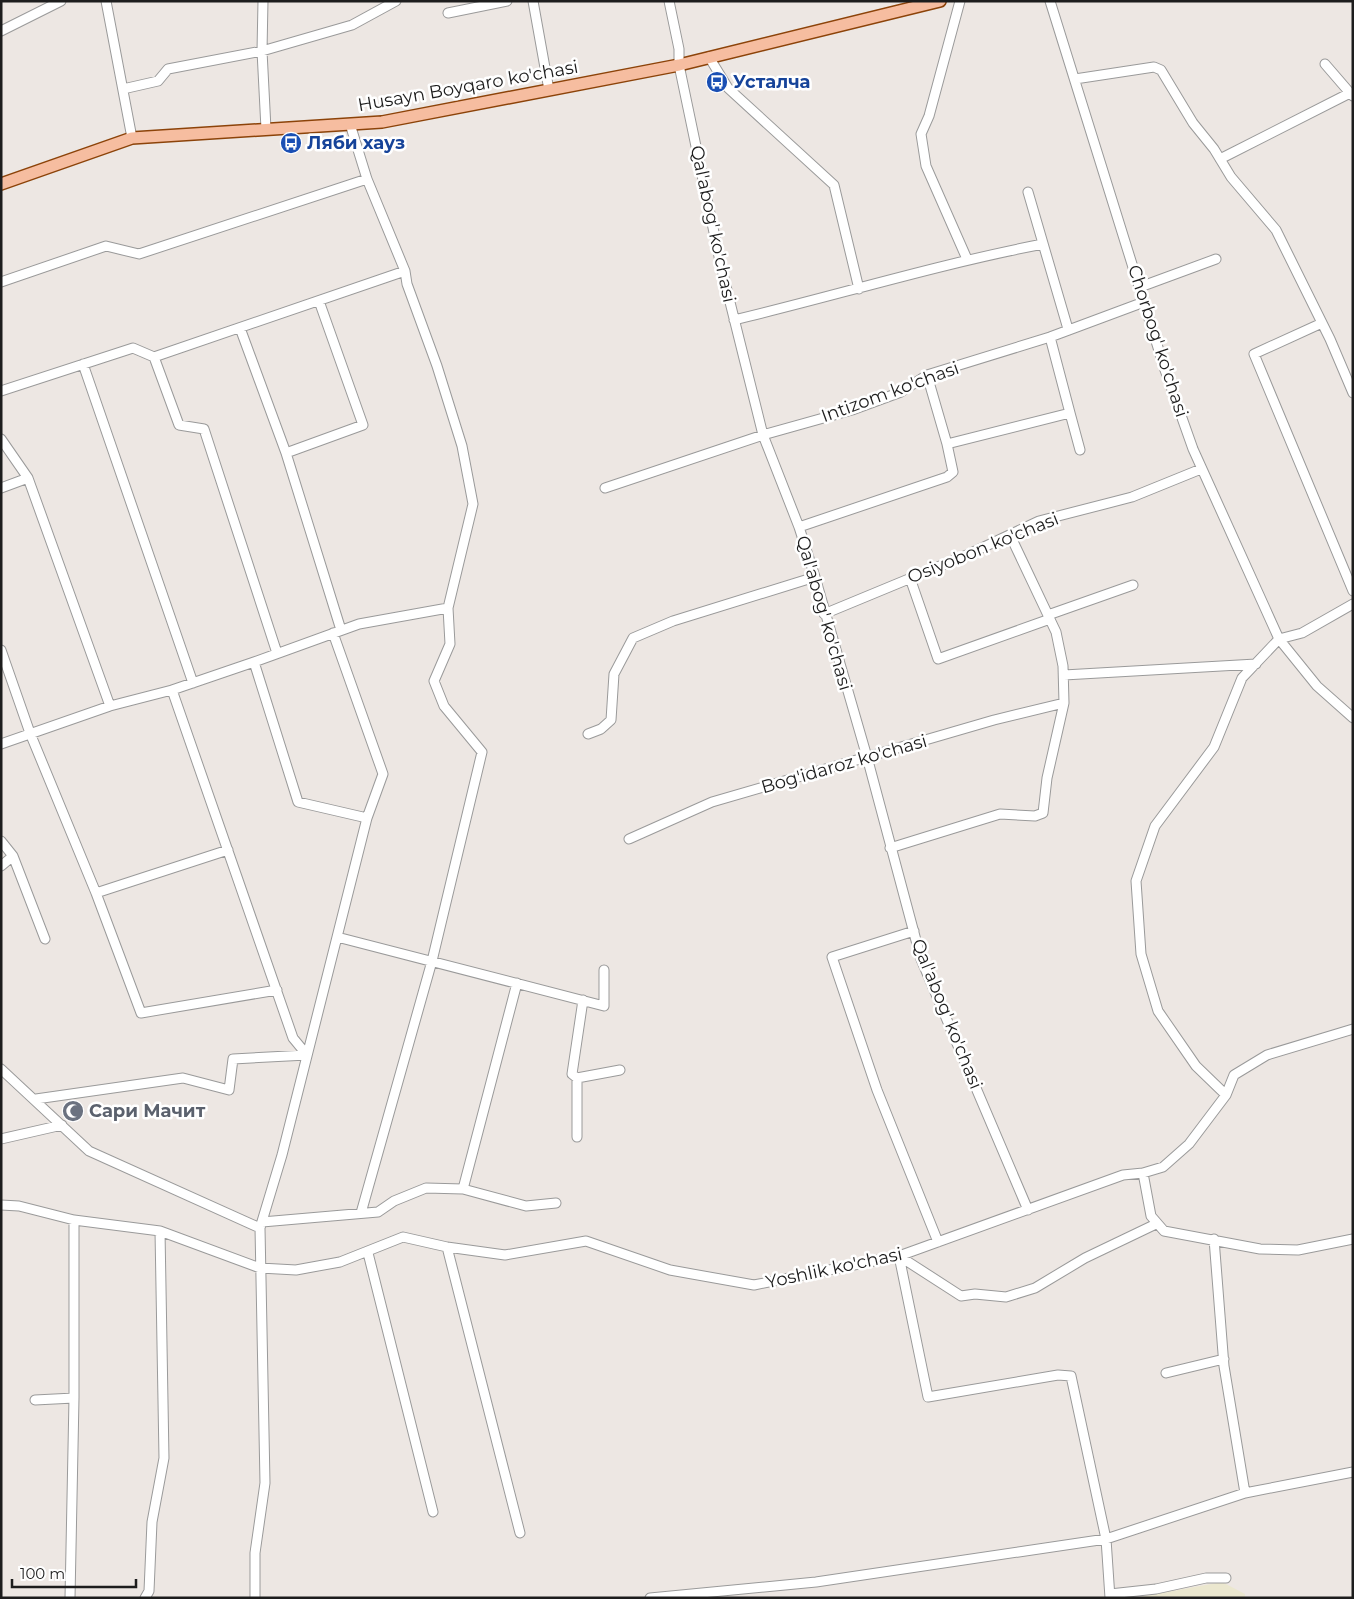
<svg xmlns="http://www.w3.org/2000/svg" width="1354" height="1599" font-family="Montserrat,sans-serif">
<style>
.farmland{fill:#ebe7cf}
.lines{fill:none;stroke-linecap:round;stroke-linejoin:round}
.minor-casing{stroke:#9a9a9a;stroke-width:11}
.major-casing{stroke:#8c4309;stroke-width:14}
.minor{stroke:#fff;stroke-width:9}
.major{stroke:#f6bda0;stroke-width:11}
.labels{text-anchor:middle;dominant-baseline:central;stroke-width:5;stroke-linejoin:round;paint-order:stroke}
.transit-label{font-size:18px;font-weight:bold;fill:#164399;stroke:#fff;text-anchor:start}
.street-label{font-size:18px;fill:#1d1d1d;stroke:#fff}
.worship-label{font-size:18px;font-weight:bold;fill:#5b616d;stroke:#fff;text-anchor:start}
</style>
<rect width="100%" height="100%" fill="#ede7e3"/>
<path class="farmland" d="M 1222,1582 L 1245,1594 L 1245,1598 L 1134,1598 Z"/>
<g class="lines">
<g class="minor-casing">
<path id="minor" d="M 106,1 L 132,138
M 263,1 L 262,51 L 266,129
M 533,1 L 549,90
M 669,1 L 679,49 L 679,65 L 721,266 L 763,435 L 799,527 L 815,577 L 867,757 L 921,959 L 1028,1210
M 960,1 L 929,116 L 921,134 L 926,166 L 967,259
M 1050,1 L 1165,370 L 1193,449 L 1279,639 L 1242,678 L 1214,747 L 1155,826 L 1136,881 L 1141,954 L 1158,1011 L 1196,1066 L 1226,1095
M 448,13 L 507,1
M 1,31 L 61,1
M 709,57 L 728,88 L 834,185 L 859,289
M 1325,64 L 1350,93
M 1075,79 L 1154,67 L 1161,70 L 1193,123 L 1214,149 L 1231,177 L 1276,230 L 1330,339 L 1353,393
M 123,89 L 158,81 L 168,69 L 262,51 L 352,25 L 396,1
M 350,124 L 367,179 L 405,271 L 407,284 L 437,366 L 462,446 L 473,504 L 448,608 L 450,644 L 434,681 L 444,706 L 482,752 L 432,961 L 361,1213
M 1220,159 L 1350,93 L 1353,96
M 1028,192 L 1068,329
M 1,282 L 106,246 L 139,254 L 367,179
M 1140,287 L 1216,259
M 734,320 C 838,295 939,264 1043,244
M 1322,323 L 1254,354 L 1353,591
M 240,328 L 286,453 L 363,425 L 319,301
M 154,357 L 179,425 L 204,429 L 277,653
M 83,364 L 193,683
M 927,375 L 947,444 L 1070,413 L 1050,337
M 1,391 L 133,348 L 154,357 L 405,271
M 1070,413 L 1080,450
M 1,439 L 28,478 L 110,706
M 286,453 L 341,630
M 1,488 L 28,478
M 605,488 L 763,435 L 852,410 L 901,392 L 927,375 L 1050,337 L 1144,302
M 799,527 L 947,477 L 953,472 L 947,444
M 910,578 L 938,659 L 1050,619
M 1353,604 L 1302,633 L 1279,639 L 1317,686 L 1353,718
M 824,614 L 969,554 L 1039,521 L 1132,497 L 1201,469
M 1048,615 L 1133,585
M 333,633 L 383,774 L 367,818
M 1,650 L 30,733 L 96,893 L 141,1013 L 277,990
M 254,662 L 298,802 L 367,818 L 337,937
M 1064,675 L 1256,664
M 172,690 L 293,1038 L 307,1055
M 588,734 L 601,729 L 611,720 L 614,674 L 633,638 L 673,621 L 815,577
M 1,744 L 110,706 L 172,690 L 254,662 L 359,624 L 448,608
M 629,839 L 712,802 L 994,720 L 1064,703
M 1,841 L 13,856 L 1,866
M 890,848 L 1000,814 L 1035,816 L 1043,813 L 1047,778 L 1064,703 L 1063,666 L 1056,632 L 1010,535
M 13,856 L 45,939
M 96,893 L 228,850
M 914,931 L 832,957 L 877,1090 L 938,1242
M 517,983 L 463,1189 L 526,1206 L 556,1203
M 583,1000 L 572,1074 L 577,1078 L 620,1070
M 1,1069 L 89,1151 L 260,1228
M 36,1099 L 183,1078 L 229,1090 L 233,1059 L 307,1055
M 577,1137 L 577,1078
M 1,1139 L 62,1125
M 1143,1173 L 1151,1216 L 1164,1231 L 1260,1249 L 1298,1250 L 1353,1239
M 1,1205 L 19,1206 L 74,1220 L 160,1231 L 260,1268 L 296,1270 L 340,1262 L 403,1237 L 447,1247 L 505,1255 L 586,1241 L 670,1270 L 754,1285 L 899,1256 L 1123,1175 L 1143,1173 L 1163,1167 L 1189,1144 L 1226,1095 L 1234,1075 L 1267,1055 L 1353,1029
M 262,1222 L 378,1212 L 394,1201 L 426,1188 L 463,1189
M 1214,1239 L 1224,1366 L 1245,1493
M 447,1247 L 520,1533
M 368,1253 L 433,1512
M 1166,1373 L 1224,1359
M 35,1400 L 74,1398 L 74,1220
M 1110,1594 L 1156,1589 L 1206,1578 L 1226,1578
M 70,1598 L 74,1398
M 145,1598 L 149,1591 L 152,1522 L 164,1458 L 160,1231
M 255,1598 L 255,1553 L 265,1483 L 260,1228 L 282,1155 L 337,937 L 604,1006 L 604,970
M 650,1598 L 816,1582 L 1106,1539 L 1245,1493 L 1353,1472
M 1110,1598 L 1106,1539 L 1071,1376 L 1058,1375 L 928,1397 L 899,1256 L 961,1296 L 975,1294 L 1006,1297 L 1035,1288 L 1085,1258 L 1156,1224"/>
</g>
<g class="major-casing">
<path id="major" d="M 1,184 L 132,138 L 382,122 L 679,65 L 940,1"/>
</g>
<use href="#minor" class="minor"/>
<use href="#major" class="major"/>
</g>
<defs>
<g id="bus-disc" transform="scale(1.125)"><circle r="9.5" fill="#1a4fb4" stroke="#fff"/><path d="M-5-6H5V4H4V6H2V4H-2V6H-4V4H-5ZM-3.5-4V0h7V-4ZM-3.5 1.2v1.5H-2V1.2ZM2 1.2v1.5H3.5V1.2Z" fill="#fff"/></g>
<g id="mosque-disc" transform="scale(1.125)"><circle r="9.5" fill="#6b7280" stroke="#fff"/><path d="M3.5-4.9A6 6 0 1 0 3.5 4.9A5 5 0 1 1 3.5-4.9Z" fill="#fff"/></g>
</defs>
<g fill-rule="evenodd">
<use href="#bus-disc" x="717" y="82"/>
<use href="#bus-disc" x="291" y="143"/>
<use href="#mosque-disc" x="73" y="1111"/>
</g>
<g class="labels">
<g class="transit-label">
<text x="733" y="82">Усталча</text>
<text x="307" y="143">Ляби хауз</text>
</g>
<g class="street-label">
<text transform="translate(468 86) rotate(-10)">Husayn Boyqaro ko'chasi</text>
<text transform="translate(713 224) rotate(78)">Qal'abog' ko'chasi</text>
<text transform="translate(1158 341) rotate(72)">Сhorbog' ko'chasi</text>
<text transform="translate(890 392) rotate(-20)">Intizom ko'chasi</text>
<text transform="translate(983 548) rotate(-22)">Osiyobon ko'chasi</text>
<text transform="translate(824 613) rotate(74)">Qal'abog' ko'chasi</text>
<text transform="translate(844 764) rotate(-16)">Bog'idaroz ko'chasi</text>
<text transform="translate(947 1014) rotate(68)">Qal'abog' ko'chasi</text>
<text transform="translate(834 1268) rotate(-12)">Yoshlik ko'chasi</text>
</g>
<g class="worship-label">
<text x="89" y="1111">Сари Мачит</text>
</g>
</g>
<rect width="1354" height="1599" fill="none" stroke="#1d1d1d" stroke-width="5"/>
<path d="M12 1579v8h124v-8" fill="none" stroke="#1d1d1d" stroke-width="2.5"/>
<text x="20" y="1579" font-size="15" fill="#1d1d1d" stroke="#ffffff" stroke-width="4" paint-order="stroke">100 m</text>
</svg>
